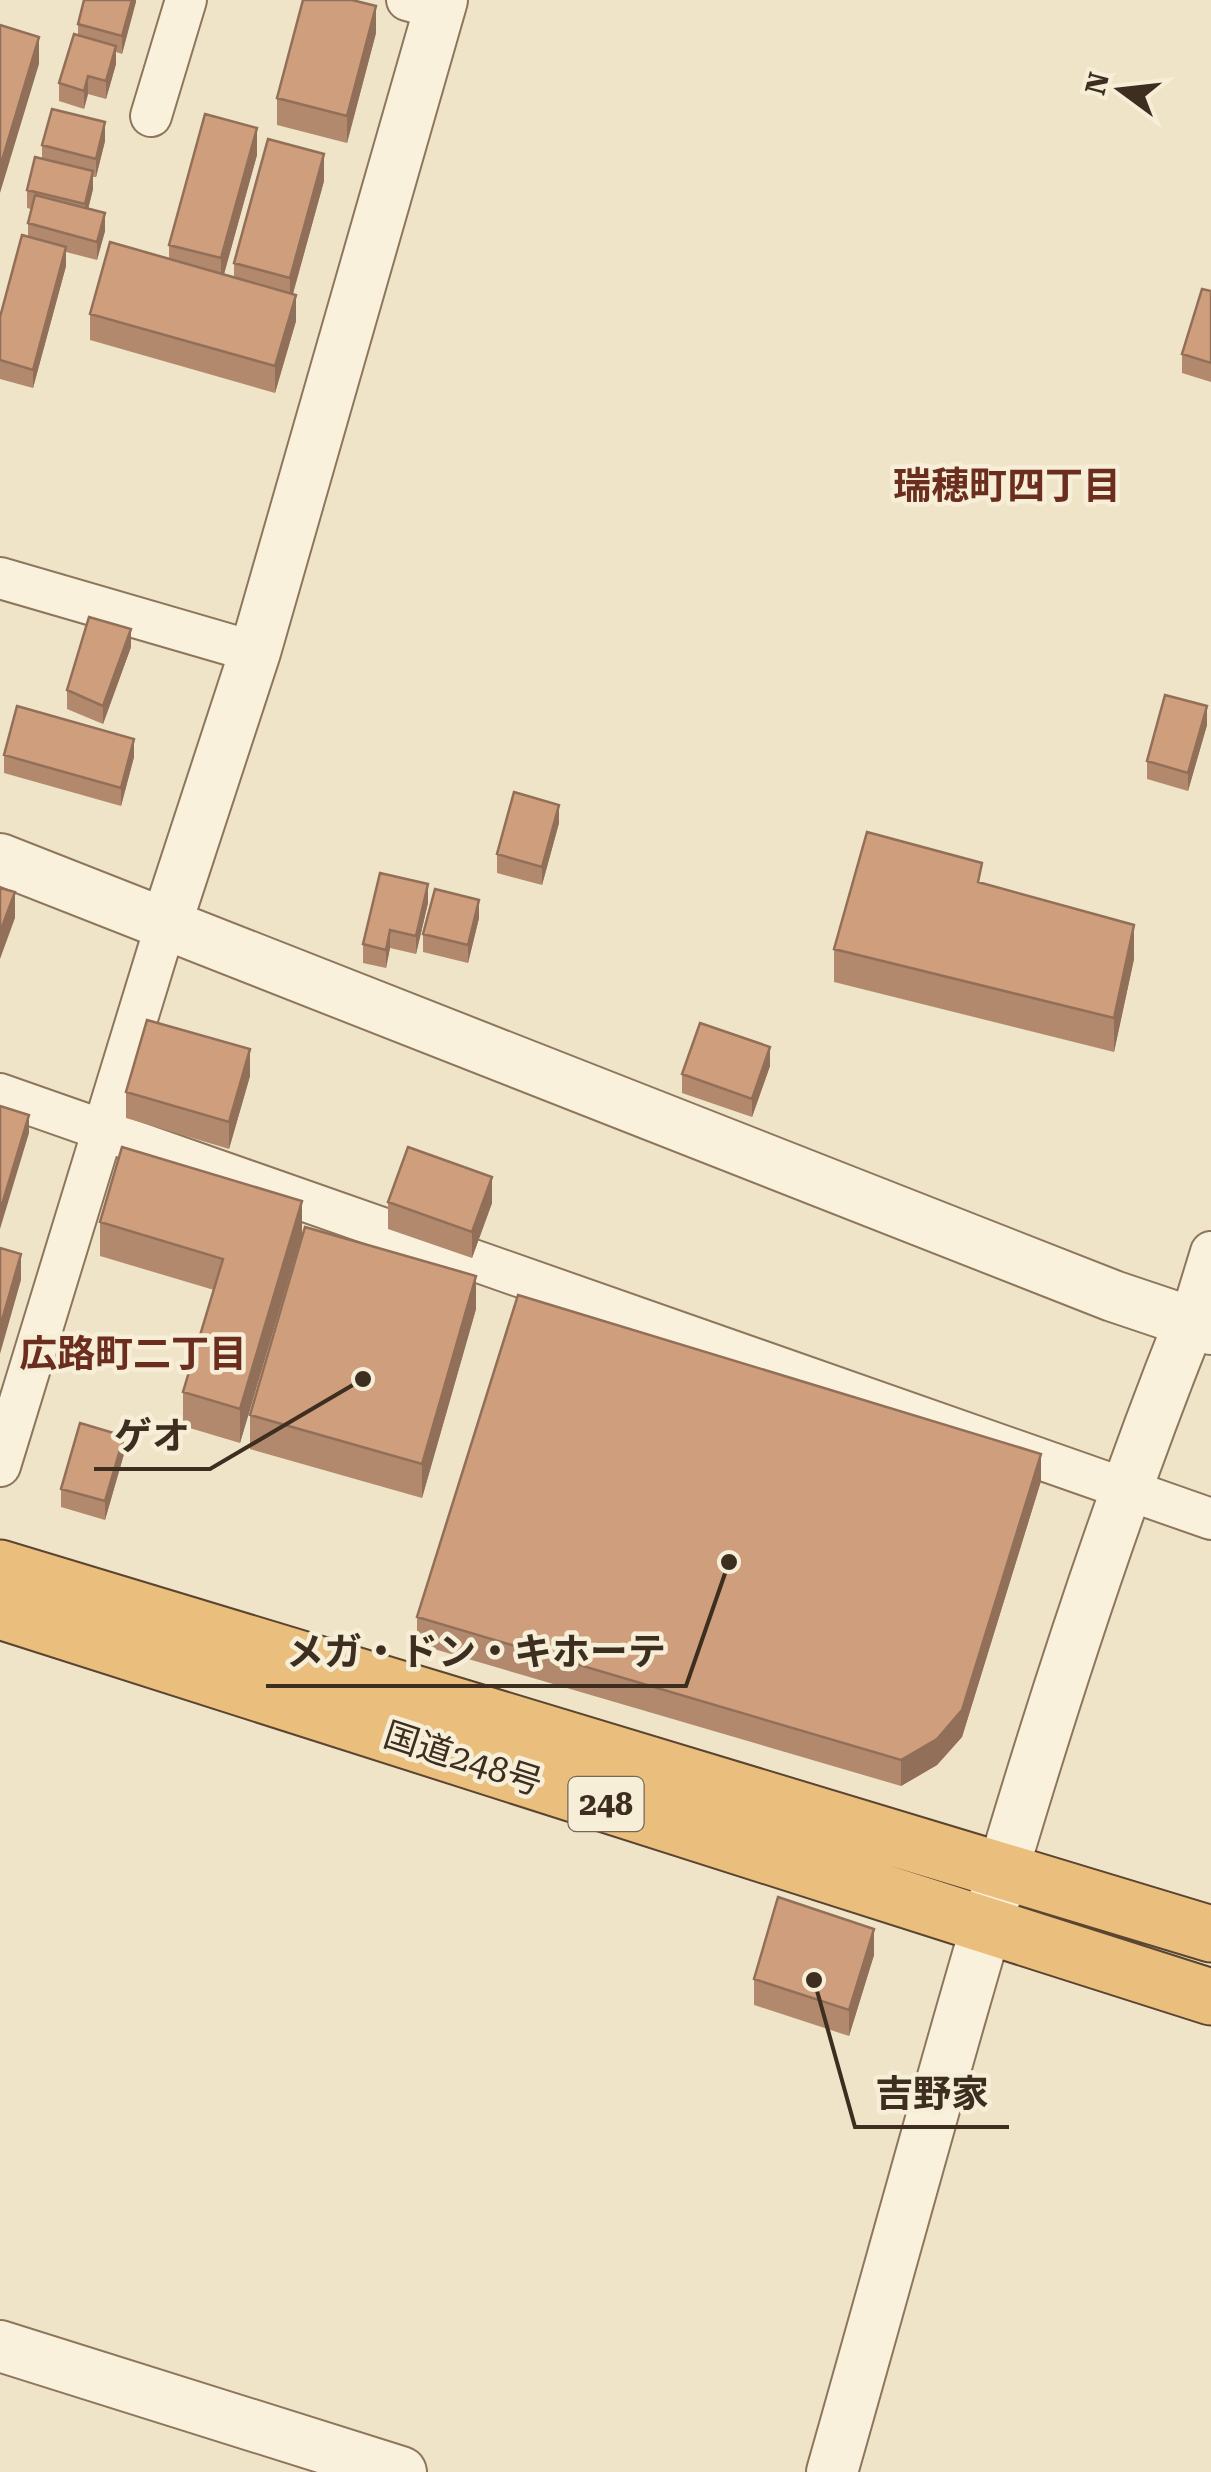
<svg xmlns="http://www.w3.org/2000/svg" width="1211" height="2472" font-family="'Roboto Serif','Noto Sans JP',serif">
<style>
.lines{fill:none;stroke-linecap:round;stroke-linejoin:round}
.minor-casing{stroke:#8d765c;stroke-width:44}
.tertiary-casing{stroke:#8d765c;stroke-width:54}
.trunk-casing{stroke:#5b4430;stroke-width:59}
.minor{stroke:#faf1dc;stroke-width:40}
.tertiary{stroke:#faf1dc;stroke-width:50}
.trunk{stroke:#eabe7c;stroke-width:55}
.wall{fill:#b2896c}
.shaded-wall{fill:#916f58}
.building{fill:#cf9f7d;stroke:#916f58;stroke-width:2.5}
.labels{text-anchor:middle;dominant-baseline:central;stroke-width:9;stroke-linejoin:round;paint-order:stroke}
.shield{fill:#f7eed8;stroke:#756857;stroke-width:2.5}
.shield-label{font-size:32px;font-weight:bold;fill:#3d2e20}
.street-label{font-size:35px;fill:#3d2e20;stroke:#f7eed8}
.neighbourhood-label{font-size:38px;font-weight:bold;fill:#6b2e1e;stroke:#f7eed8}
.leader{fill:none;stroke:#3d2e20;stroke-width:4}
.callout-dot{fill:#3d2e20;stroke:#f7eed8;stroke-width:4}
.callout-label{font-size:38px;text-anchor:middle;font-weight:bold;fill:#3d2e20;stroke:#f7eed8;stroke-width:9;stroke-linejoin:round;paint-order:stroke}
</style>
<rect width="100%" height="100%" fill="#f0e4c8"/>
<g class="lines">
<g class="minor-casing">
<path id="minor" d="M 407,0 L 439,9
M 151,116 L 186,0
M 0,578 L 255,652
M 0,1094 L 1211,1519
M 1189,1324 L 1211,1252
M 0,1466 L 166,924"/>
</g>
<g class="tertiary-casing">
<path id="tertiary" d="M 0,859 L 1113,1296 L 1211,1329
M 166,924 L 255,652 L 442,0
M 0,2346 L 401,2472
M 832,2472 C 942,2087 1041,1695 1189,1324"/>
</g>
<g class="trunk-casing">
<path id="trunk" d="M 0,1568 L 1211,1934
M 0,1611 L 1211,1997"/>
</g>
<use href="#minor" class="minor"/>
<use href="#tertiary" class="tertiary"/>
<use href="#trunk" class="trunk"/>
</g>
<path class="wall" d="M 136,0 L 122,54 L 116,52 L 116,64 L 106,99 L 88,94 L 84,109 L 59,101 L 59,83 L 78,35 L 78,24 Z
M 376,33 L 347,143 L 277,125 L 277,98 Z
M 105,141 L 96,177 L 93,177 L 93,189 L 88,209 L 105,231 L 97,260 L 66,252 L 66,266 L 33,388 L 0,379 L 0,317 L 28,236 L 28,223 L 31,209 L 27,208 L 27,190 L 42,158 L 42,145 Z
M 257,155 L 224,274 L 234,277 L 234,263 L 324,181 L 293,294 L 296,321 L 275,393 L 90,340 L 90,314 L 169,258 L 169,245 Z
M 1211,291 L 1211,382 L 1182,373 L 1182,354 Z
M 131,647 L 103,724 L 67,709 L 67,690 Z
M 1207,725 L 1188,791 L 1147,779 L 1147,761 Z
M 4,755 L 134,757 L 121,806 L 4,773 Z
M 559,823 L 542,885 L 497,873 L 497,854 Z
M 982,883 L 1134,959 L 1114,1052 L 834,982 L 834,949 Z
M 428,903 L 416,954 L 390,948 L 386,968 L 363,963 L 363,944 Z
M 479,918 L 468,963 L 423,952 L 423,934 Z
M 770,1066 L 752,1117 L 682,1093 L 682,1074 Z
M 250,1076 L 229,1149 L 126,1118 L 126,1092 Z
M 388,1202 L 492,1203 L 472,1258 L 388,1229 Z
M 100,1222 L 302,1234 L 240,1443 L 183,1426 L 183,1392 L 214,1290 L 100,1256 Z
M 476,1309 L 422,1498 L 250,1449 L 250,1415 Z
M 124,1454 L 105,1520 L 61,1507 L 61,1489 Z
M 1041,1481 L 962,1737 L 937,1765 L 901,1786 L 417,1644 L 417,1617 Z
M 874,1955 L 849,2036 L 754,2005 L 754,1979 Z"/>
<path class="shaded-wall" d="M 132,0 L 136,0 L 136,2 L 122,54 L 122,36 Z
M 376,6 L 376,33 L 347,143 L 347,116 Z
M 39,37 L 39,64 L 0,193 L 0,167 Z
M 116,46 L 116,64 L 106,99 L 106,81 Z
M 88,76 L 88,94 L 84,109 L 84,91 Z
M 105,122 L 105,141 L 96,177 L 96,159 Z
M 257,128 L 257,155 L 221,285 L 221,258 Z
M 324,154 L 324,181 L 290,304 L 290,278 Z
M 93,171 L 93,189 L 85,222 L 85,204 Z
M 105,213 L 105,231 L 97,260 L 97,242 Z
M 66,247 L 66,266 L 33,388 L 33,370 Z
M 296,295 L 296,321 L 275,393 L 275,366 Z
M 131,629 L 131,647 L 103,724 L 103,706 Z
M 1207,706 L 1207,725 L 1188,791 L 1188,773 Z
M 134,739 L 134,757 L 121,806 L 121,788 Z
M 559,805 L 559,823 L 542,885 L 542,867 Z
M 428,884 L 428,903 L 416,954 L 416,936 Z
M 15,892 L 15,918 L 0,959 L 0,932 Z
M 479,900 L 479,918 L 468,963 L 468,945 Z
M 1134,925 L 1134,959 L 1114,1052 L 1114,1018 Z
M 390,930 L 390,948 L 386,968 L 386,950 Z
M 770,1047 L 770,1066 L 752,1117 L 752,1099 Z
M 250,1049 L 250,1076 L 229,1149 L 229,1122 Z
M 29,1115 L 29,1133 L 0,1229 L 0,1211 Z
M 492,1177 L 492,1203 L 472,1258 L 472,1232 Z
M 302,1201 L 302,1234 L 240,1443 L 240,1409 Z
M 21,1254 L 21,1280 L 0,1354 L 0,1327 Z
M 476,1276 L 476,1309 L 422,1498 L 422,1464 Z
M 124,1436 L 124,1454 L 105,1520 L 105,1501 Z
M 1041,1454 L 1041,1481 L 962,1737 L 937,1765 L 901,1786 L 901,1760 Z
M 874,1929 L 874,1955 L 849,2036 L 849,2010 Z"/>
<path class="building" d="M 84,0 L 132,0 L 122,36 L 78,24 Z
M 303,0 L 352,0 L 376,6 L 347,116 L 277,98 Z
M 0,25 L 39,37 L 0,167 Z
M 74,34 L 116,46 L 106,81 L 88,76 L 84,91 L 59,83 Z
M 52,109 L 105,122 L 96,159 L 42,145 Z
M 205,114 L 257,128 L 221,258 L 169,245 Z
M 268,139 L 324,154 L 290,278 L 234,263 Z
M 35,157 L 93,171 L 85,204 L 27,190 Z
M 35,195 L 105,213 L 97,242 L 28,223 Z
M 22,235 L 66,247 L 33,370 L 0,360 L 0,317 Z
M 110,242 L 296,295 L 275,366 L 90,314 Z
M 1202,289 L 1211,291 L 1211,363 L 1182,354 Z
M 89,617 L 131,629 L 103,706 L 67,690 Z
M 1165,695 L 1207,706 L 1188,773 L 1147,761 Z
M 17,706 L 134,739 L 121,788 L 4,755 Z
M 514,792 L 559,805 L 542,867 L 497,854 Z
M 867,832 L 982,863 L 978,882 L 1134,925 L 1114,1018 L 834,949 Z
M 380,873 L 428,884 L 416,936 L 390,930 L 386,950 L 363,944 Z
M 0,888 L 15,892 L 0,932 Z
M 435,889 L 479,900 L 468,945 L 423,934 Z
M 147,1020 L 250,1049 L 229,1122 L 126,1092 Z
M 700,1023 L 770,1047 L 752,1099 L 682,1074 Z
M 0,1106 L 29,1115 L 0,1211 Z
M 122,1147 L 302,1201 L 240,1409 L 183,1392 L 223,1259 L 100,1222 Z
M 408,1147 L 492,1177 L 472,1232 L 388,1202 Z
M 305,1227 L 476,1276 L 422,1464 L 250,1415 Z
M 0,1248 L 21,1254 L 0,1327 Z
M 518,1295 L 1041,1454 L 962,1710 L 937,1739 L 901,1760 L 417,1617 Z
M 80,1423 L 124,1436 L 105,1501 L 61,1489 Z
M 778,1897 L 874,1929 L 849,2010 L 754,1979 Z"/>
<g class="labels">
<rect class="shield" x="568.5" y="1777" width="75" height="54" rx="8"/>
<g class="shield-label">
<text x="606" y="1804">248</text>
</g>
<g class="street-label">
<text transform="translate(463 1759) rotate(18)">国道248号</text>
</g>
<g class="neighbourhood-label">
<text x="1007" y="486">瑞穂町四丁目</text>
<text x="133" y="1354">広路町二丁目</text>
</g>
</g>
<path class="leader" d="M363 1379L210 1469H94M729 1562L686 1686H266M814 1980L855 2127H1009"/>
<g class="callout-dot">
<circle cx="363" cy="1379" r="10"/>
<circle cx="729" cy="1562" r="10"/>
<circle cx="814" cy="1980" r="10"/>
</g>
<g class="callout-label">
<text x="152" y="1449">ゲオ</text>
<text x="476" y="1665">メガ・ドン・キホーテ</text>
<text x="932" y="2107">吉野家</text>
</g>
<g transform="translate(1121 90) rotate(285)" stroke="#f7eed8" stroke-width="8" paint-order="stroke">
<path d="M0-8L18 38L0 25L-18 38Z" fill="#3d2e20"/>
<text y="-15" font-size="28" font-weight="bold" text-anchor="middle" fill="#3d2e20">N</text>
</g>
</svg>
